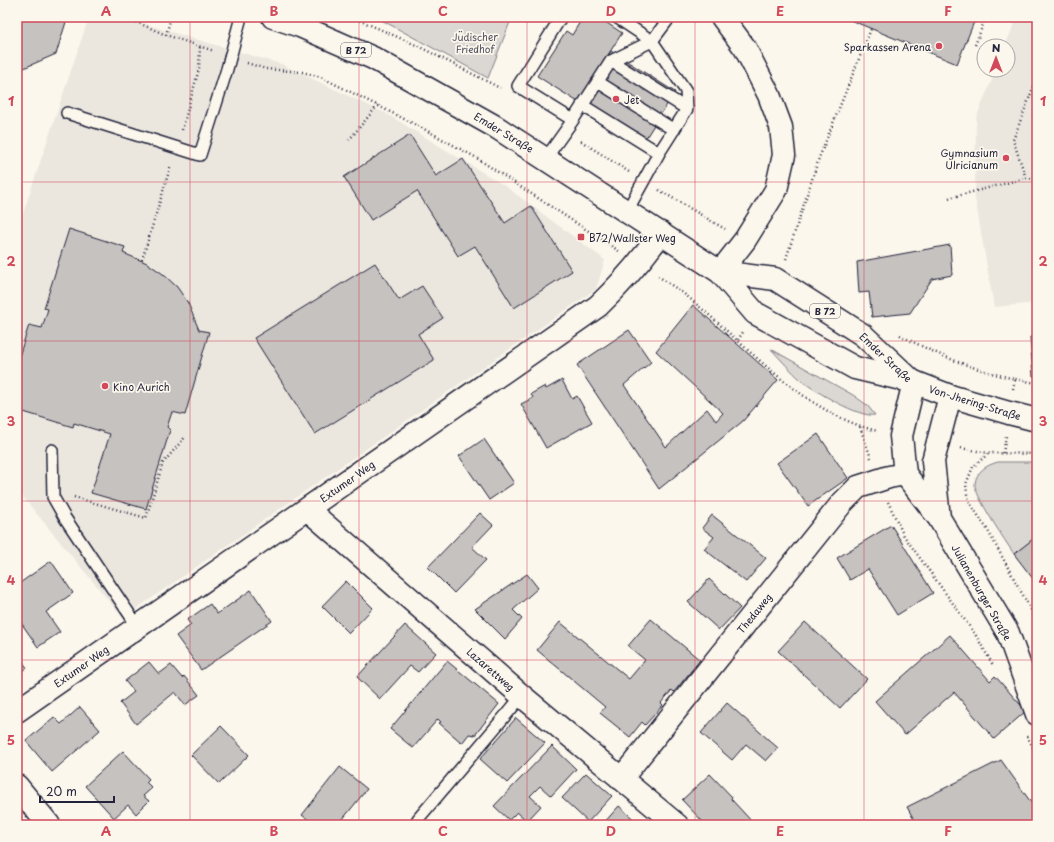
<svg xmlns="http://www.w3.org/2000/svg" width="1054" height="842" font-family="'Playpen Sans',sans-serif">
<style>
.built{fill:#ebe7df}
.green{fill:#dbd8d3;stroke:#7e7d87}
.building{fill:#c6c2c0;stroke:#22223b}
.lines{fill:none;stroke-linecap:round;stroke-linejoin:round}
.lane-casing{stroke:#22223b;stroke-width:14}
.street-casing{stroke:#22223b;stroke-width:25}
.secondary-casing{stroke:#22223b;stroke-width:25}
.primary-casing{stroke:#22223b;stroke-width:25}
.path{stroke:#22223b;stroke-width:2.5;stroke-dasharray:1 3;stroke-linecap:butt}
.lane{stroke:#fbf7ec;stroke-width:11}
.street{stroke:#fbf7ec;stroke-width:22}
.secondary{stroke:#fbf7ec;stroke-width:22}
.primary{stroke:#fbf7ec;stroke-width:22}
.grid{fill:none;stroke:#d1495b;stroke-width:1;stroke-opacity:0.55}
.poi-dot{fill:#d1495b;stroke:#fbf7ec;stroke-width:1.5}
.labels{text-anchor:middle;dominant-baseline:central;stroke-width:3.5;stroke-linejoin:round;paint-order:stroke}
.shield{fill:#fbf7ec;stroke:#636270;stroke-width:1}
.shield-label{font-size:9px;font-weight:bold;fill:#22223b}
.park-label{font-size:10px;fill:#505061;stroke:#fbf7ec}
.poi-label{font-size:10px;fill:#22223b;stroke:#fbf7ec;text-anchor:start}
.street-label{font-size:10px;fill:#22223b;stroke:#fbf7ec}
.neatline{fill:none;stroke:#d1495b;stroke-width:1.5}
.grid-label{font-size:13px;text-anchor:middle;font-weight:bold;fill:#d1495b}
</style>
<rect width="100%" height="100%" fill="#fbf7ec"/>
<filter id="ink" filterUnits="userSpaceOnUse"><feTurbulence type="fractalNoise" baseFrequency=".025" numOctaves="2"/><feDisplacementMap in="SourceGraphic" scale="8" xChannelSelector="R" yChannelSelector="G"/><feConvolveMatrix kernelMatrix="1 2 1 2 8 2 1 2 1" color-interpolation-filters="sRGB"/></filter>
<g filter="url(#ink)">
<path class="built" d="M 89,17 L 120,17 L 281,64 L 387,114 L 505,186 L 605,260 L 596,289 L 123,618 L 17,490 L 17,231 Z
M 1017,17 L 1037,17 L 1037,303 L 994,307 L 975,198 L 976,118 L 996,70 L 1008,70 L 1008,46 L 1005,46 Z"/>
<path class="green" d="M 376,17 L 512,17 L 488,78 Z
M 771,349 L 853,395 L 867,405 L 875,415 C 859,418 815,391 802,381 C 791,371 781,360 771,349 Z
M 998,462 L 1037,462 L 1037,536 L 1014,554 C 1006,542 974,495 975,484 C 976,471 987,465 998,462 Z"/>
<path class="building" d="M 17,17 L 63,17 L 66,22 L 56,54 L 17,71 Z
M 583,17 L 598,17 L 622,33 L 578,102 L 537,76 L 566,31 L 572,35 Z
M 843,17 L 976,17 L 957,64 Z
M 611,51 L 675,92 L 640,147 L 576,106 Z
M 410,135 L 436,176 L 463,159 L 505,223 L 531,206 L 572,271 L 514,308 L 475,246 L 458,256 L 417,191 L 371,220 L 344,177 Z
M 69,229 L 125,247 L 123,253 L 147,263 L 163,274 L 177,287 L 188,303 L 199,330 L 209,332 L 185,415 L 172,412 L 167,427 L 170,430 L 146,509 L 91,493 L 110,434 L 74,423 L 73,427 L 17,410 L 17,363 L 29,325 L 42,328 L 48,309 L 44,308 Z
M 950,245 L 952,275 L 932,279 L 910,313 L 872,317 L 869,292 L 859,293 L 857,262 Z
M 375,263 L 399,300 L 422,286 L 443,318 L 418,334 L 434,360 L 315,434 L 254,338 Z
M 693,305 L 778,380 L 743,421 L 659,489 L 577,365 L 629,330 L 651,362 L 624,385 L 666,447 L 707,409 L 716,421 L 723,413 L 656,351 Z
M 1030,337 L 1037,337 L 1037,376 L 1033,376 Z
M 562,380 L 572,399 L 577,396 L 592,422 L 546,448 L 521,404 L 533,398 L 531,394 L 545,386 L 546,389 Z
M 818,434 L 848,478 L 808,506 L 777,463 Z
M 484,439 L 514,483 L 489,500 L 459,456 Z
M 480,513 L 493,525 L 472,547 L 486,560 L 454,593 L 428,567 Z
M 712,515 L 766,558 L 746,582 L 704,549 L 714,537 L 702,528 Z
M 891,525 L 933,593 L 897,615 L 868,569 L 850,580 L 837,558 Z
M 1037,536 L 1037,584 L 1014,554 Z
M 51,561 L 73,593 L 46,612 L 60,632 L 38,647 L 17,617 L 17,585 Z
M 527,574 L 538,588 L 513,610 L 522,619 L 505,639 L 475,609 Z
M 709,579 L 740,608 L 719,630 L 688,602 Z
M 346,581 L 373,608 L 349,633 L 322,606 Z
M 251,590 L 272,621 L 201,670 L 176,636 L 191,625 L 187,620 L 210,604 L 217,614 Z
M 651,619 L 700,660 L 674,692 L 672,690 L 661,703 L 663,705 L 645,725 L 642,722 L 630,737 L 600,713 L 605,707 L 537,650 L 560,622 L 629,679 L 645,660 L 628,646 Z
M 805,622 L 867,679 L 840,708 L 778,651 Z
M 405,625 L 436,653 L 418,672 L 410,666 L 380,699 L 357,677 Z
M 950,635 L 990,681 L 995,676 L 1026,711 L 994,739 L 954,692 L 905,735 L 875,701 Z
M 17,653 L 27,668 L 17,675 Z
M 447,661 L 499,704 L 475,735 L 469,734 L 462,743 L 439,723 L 441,722 L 438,719 L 413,748 L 390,729 Z
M 149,662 L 159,674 L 171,665 L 182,678 L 184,676 L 199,695 L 185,705 L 175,692 L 136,724 L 120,703 L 134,692 L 125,681 Z
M 727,703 L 778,748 L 766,761 L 746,744 L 732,760 L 701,733 Z
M 80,707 L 100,730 L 52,772 L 26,741 L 54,717 L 61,724 Z
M 516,718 L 545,743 L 507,783 L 480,759 Z
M 221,726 L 249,755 L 219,784 L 191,755 Z
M 552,746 L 576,769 L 551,796 L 540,786 L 530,796 L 541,806 L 527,821 L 517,812 L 509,820 L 494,806 Z
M 123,751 L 149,779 L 146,782 L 152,788 L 143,796 L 149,801 L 136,814 L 128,805 L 114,818 L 85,786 Z
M 1001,760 L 1037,811 L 1037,825 L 917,825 L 907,807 Z
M 340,767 L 367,789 L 338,825 L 315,825 L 302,815 Z
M 586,773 L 612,796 L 588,822 L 562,798 Z
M 710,774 L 732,797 L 731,799 L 755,825 L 702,825 L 704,823 L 682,800 Z
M 619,806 L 640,825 L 602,825 Z"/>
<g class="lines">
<g class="lane-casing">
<path id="lane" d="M 616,17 L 652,41 L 686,91 L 687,109 L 659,153 L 627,211
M 611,61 L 687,109
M 598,82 L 674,130
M 582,105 L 659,153
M 67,113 L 200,155 L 227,69 L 241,17
M 573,120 L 611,61 L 652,41 L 670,17
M 546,158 L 573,120 L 518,86 L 561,17
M 52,450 L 53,497 L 65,518 L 138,627
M 421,825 L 418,819 L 522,696"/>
</g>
<g class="street-casing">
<path id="street" d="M 720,272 L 745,240 L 776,190 L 784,155 L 781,127 L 769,95 L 745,48 L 722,17
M 307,509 L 522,696 L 677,825
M 17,711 L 598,306 C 622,283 642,260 661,233
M 621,779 L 842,503 L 858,487 L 889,477 L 905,474
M 17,786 L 49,825"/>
</g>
<g class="secondary-casing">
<path id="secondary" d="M 914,382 L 901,436 L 905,474 L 939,518 L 1008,633 L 1037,714
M 939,518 L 933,461 L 950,396"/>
</g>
<g class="primary-casing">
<path id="primary" d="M 273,17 L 300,26 L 373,58 L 496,127 L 720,272 L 755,313 L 855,368 L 914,382 L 950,396 L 1009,413 L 1037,420
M 720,272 L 775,279 L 863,335 L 912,381"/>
</g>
<path class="path" d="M 125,17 L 166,35 L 214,51
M 352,17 L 416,45 L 500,88
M 166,35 L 171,17
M 975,45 L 986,17
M 247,63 L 266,69 L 302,72 L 321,77 L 424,129 L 475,157 L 619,251
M 182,130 L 199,69 L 200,47
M 349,140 L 378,105
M 581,141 L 629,172
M 1026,178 L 1037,179
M 659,190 L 725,229
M 949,198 L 1026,178 L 1013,140 L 1037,78
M 786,259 L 819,158 L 871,29
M 142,260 L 171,165
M 658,276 C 671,285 684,293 695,303 C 749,348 807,415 878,431
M 900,335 C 942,358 990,376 1037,383
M 738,340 L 743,332
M 1013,389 L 1015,380
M 860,427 L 871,458
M 961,448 L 988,453 L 1037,454
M 1003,453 L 1006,436
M 988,454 L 973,467 L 966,484 L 967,494 L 970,503 L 987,529 L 1037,621
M 74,497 L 146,518 L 163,463 L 186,436
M 888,502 L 904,536 L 975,634 L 993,665
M 1027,736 L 1037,755"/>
<use href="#lane" class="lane"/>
<use href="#street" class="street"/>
<use href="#secondary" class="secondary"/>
<use href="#primary" class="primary"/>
</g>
</g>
<path class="grid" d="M 190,17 L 190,825M 359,17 L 359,825M 527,17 L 527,825M 695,17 L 695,825M 864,17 L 864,825M 17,182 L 1037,182M 17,341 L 1037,341M 17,501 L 1037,501M 17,660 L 1037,660"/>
<g class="poi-dot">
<circle cx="939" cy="46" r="4"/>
<circle cx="616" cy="99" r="4"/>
<circle cx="1006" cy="158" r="4"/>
<rect x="577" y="233" width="8" height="8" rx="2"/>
<circle cx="105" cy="386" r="4"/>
</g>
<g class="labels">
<g class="shield">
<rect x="341" y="43" width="30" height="14" rx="3"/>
<rect x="810" y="304" width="30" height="14" rx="3"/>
</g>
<g class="shield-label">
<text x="356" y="50">B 72</text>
<text x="825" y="311">B 72</text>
</g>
<g class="park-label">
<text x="475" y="36">Jüdischer<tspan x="475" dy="12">Friedhof</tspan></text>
</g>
<g class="poi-label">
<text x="931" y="46" text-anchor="end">Sparkassen Arena</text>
<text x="624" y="99">Jet</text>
<text x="998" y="152" text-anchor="end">Gymnasium<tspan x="998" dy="12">Ulricianum</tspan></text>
<text x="589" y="237">B72/Wallster Weg</text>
<text x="113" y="386">Kino Aurich</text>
</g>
<g class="street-label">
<text transform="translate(504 132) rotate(31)">Emder Straße</text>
<text transform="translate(886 357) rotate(43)">Emder Straße</text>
<text transform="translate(975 402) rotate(17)">Von-Jhering-Straße</text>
<text transform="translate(347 481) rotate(-35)">Extumer Weg</text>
<text transform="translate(982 592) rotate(60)">Julianenburger Straße</text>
<text transform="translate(754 613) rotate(-51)">Thedaweg</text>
<text transform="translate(81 666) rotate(-35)">Extumer Weg</text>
<text transform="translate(491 669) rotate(41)">Lazarettweg</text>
</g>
</g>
<rect width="1054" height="842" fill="none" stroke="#fbf7ec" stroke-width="44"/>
<g transform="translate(996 58)"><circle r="19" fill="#fbf7ec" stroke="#a4a2a5"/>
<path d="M0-3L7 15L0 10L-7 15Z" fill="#d1495b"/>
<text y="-6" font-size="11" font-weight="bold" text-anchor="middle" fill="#22223b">N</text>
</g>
<path d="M40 796v6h74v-6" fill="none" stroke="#22223b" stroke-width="2"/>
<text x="46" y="796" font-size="12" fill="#22223b" stroke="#fbf7ec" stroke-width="3" paint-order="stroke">20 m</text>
<rect x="22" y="22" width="1010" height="798" class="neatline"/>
<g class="grid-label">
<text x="106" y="16">A</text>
<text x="274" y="16">B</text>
<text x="443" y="16">C</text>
<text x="611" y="16">D</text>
<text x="780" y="16">E</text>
<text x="948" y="16">F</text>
<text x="11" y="106">1</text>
<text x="1043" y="106">1</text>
<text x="11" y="266">2</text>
<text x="1043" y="266">2</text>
<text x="11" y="426">3</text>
<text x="1043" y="426">3</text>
<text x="11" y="585">4</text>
<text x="1043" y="585">4</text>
<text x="11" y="745">5</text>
<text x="1043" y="745">5</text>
<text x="106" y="836">A</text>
<text x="274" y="836">B</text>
<text x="443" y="836">C</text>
<text x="611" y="836">D</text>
<text x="780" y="836">E</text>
<text x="948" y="836">F</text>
</g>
</svg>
